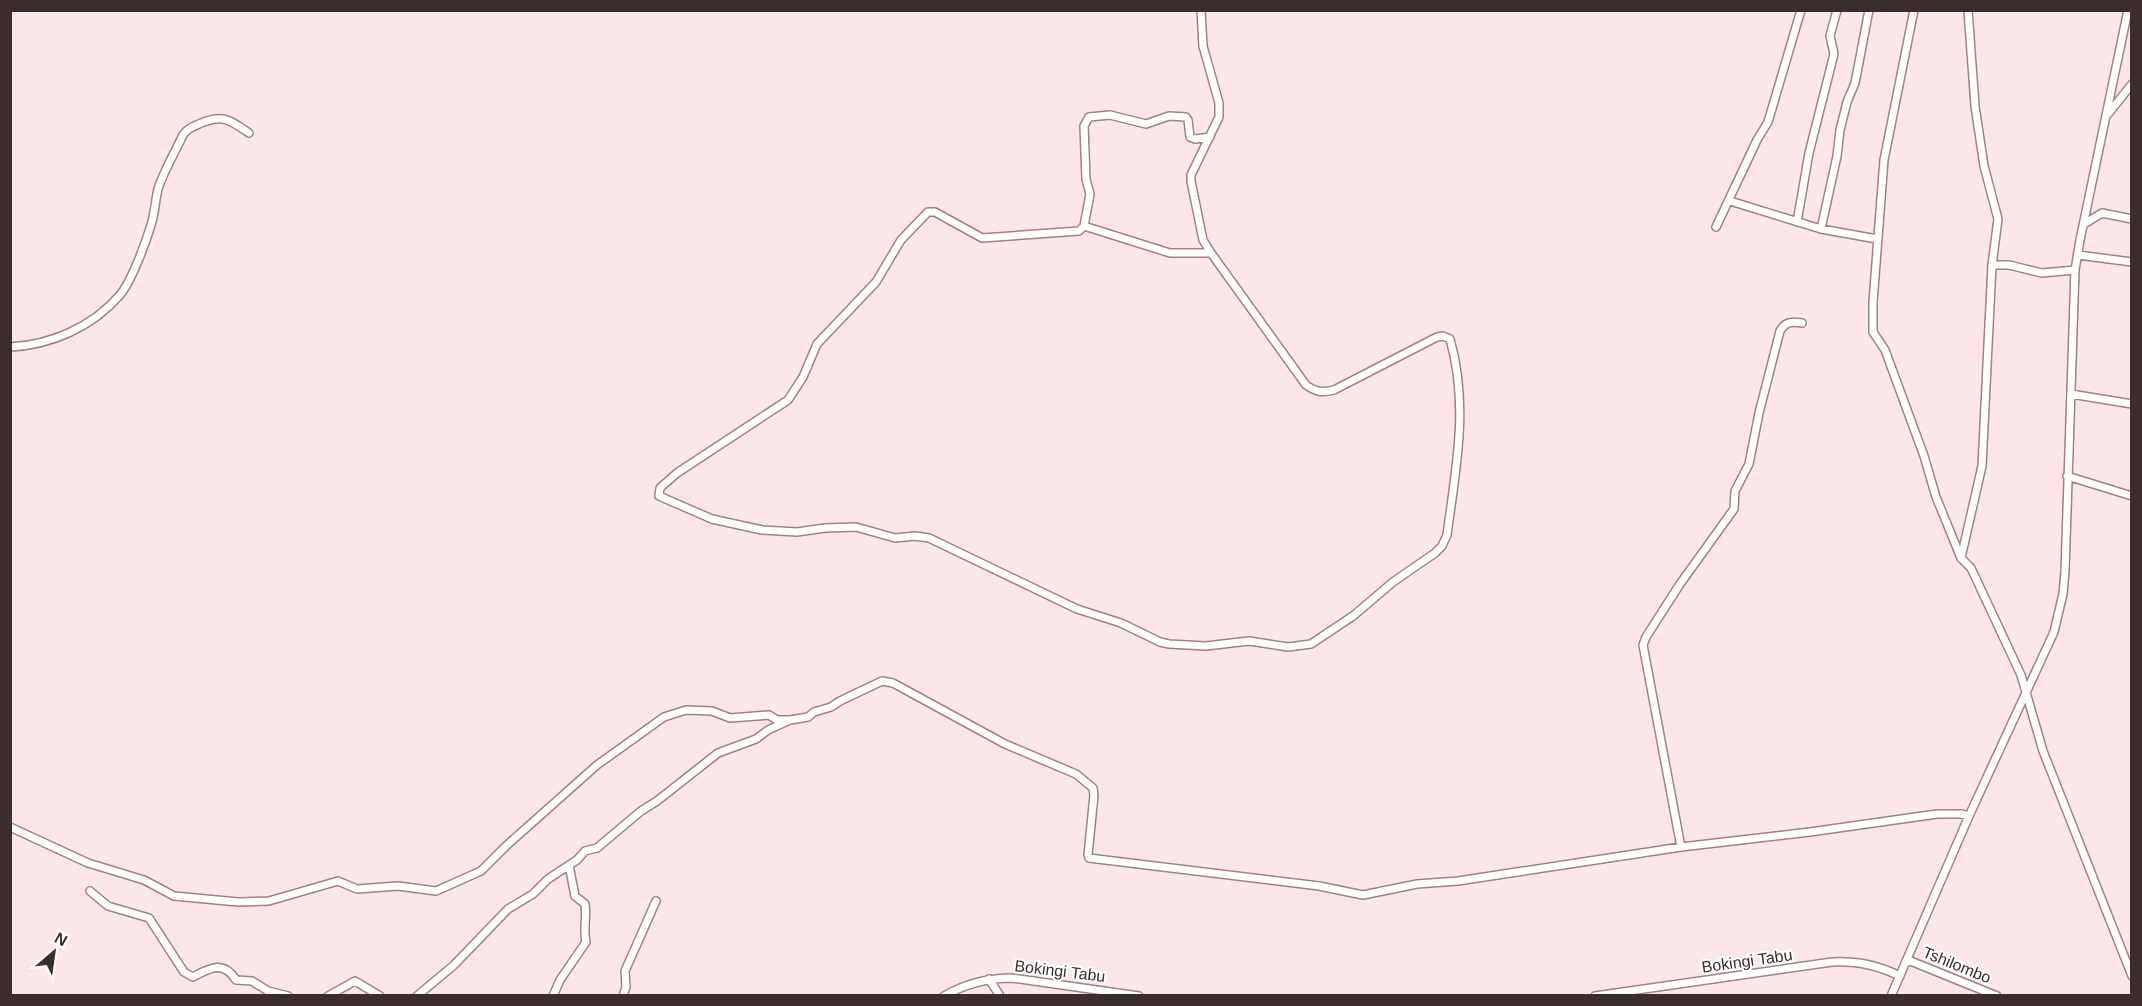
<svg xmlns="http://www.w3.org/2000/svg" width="2142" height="1006" font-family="Helvetica,sans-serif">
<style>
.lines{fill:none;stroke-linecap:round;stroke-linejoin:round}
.street-casing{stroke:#a28084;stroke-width:10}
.street{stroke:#fff;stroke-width:7}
.labels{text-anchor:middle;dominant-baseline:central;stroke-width:4.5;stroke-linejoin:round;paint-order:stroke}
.street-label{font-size:16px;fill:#3b2c2e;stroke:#fff}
</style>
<rect width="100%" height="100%" fill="#fde6e8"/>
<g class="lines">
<g class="street-casing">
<path id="street" d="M 1201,10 L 1203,46 L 1219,103 L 1219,117 L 1191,175 L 1191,181 L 1203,240 L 1211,253 L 1306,385 C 1316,392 1322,393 1334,390 L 1437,337 L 1443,336 L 1450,339 C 1469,406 1456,467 1447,535 L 1442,546 L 1435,553 L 1393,582 L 1353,616 L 1311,644 L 1288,647 L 1249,641 L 1206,646 L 1169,644 L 1160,642 L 1121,623 L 1077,609 L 929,538 L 915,536 L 895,538 L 856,527 L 825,528 L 797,532 L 762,530 L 712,519 L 659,496 L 660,488 L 677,473 L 788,400 L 803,377 L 817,344 L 876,282 L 901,240 L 928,212 L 935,212 L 982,238 L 1079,231 L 1084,226 L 1090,194 L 1086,179 L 1084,126 L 1089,117 L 1110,115 L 1146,124 L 1169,116 L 1186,117 L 1188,120 L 1190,137 L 1195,139 L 1210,137
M 1914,10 L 1884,160 L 1873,302 L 1873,332 L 1885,350 L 1924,456 L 1936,497 L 1961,558 L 1971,568 L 2021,675 L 2043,751 L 2132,976
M 2108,114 L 2132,84
M 1730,201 L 1821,229 L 1877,239
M 1797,222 L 1809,153 L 1834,54 L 1830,36 L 1837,10
M 2084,224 L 2102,213 L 2132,219
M 1084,226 L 1170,253 L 1211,253
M 1716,227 L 1757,140 L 1768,122 L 1801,10
M 1821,229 L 1837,156 L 1840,130 L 1847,102 L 1855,83 L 1869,10
M 2078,255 L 2132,262
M 1992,265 L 2009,265 L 2042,273 L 2075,270
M 10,347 C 51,345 92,327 119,296 C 131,283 146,242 151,225 C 155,213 155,201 158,189 C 164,171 175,152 183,135 C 187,129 192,127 199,124 C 222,114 229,119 249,133
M 2071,394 L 2132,404
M 2067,476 L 2132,496
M 1961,558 L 1982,466 L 1992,265 L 1998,219 L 1984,166 L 1975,106 L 1968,10
M 10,827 L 88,863 L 144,880 L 174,896 L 238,902 L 269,901 L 338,881 L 357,889 L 398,886 L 436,891 L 481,871 L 506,846 L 597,765 L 664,717 L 686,710 L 712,711 L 730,718 L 769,715 L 777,720 L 789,720
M 1681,847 L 1643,645 L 1646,637 L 1680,584 L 1734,509 L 1735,491 L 1749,464 L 1759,413 L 1780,331 C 1785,322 1792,321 1802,323
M 90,891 L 108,906 L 149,918 L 184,972 L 193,977 C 210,968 223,960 236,980 L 252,981 L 268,991 L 288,996
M 1908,960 L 1997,996
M 989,979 L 1000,996
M 328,996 L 355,981 L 380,996
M 417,996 L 454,965 L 508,909 L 533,894 L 548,879 L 577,860 L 585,851 L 597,848 L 641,811 L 657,801 L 718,753 L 756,739 L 768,730 L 790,720 L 808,717 L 814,712 L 831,707 L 840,701 L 882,681 L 893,683 L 1005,744 L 1076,774 L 1093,788 L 1094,795 L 1088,855 L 1089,858 L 1319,886 L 1363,895 L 1417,884 L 1458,881 L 1681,847 L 1810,832 L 1937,814 L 1961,814 L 1969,816
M 553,996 L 560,980 L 586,942 C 583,929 587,917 585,904 L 575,896 L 569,865
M 623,996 L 626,987 L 625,971 L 656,901
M 944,996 C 965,984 988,978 1012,978 L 1139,996
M 1595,996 L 1832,962 C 1858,961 1877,965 1900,976
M 1891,996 L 1969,816 L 2054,632 L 2063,594 L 2065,571 L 2075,270 L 2080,240 L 2128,10"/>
</g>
<use href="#street" class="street"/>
</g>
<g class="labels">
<g class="street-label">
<text transform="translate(1747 961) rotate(-8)">Bokingi Tabu</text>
<text transform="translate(1957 965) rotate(22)">Tshilombo</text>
<text transform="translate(1060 971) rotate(7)">Bokingi Tabu</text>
</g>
</g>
<rect width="2142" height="1006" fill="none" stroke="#3b2c2e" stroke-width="24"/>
<g transform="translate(54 952) rotate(29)" stroke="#ffffff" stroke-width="4.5" paint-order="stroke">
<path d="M0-4.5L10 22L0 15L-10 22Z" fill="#3b2c2e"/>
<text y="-9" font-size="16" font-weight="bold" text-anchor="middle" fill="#3b2c2e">N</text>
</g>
</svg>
